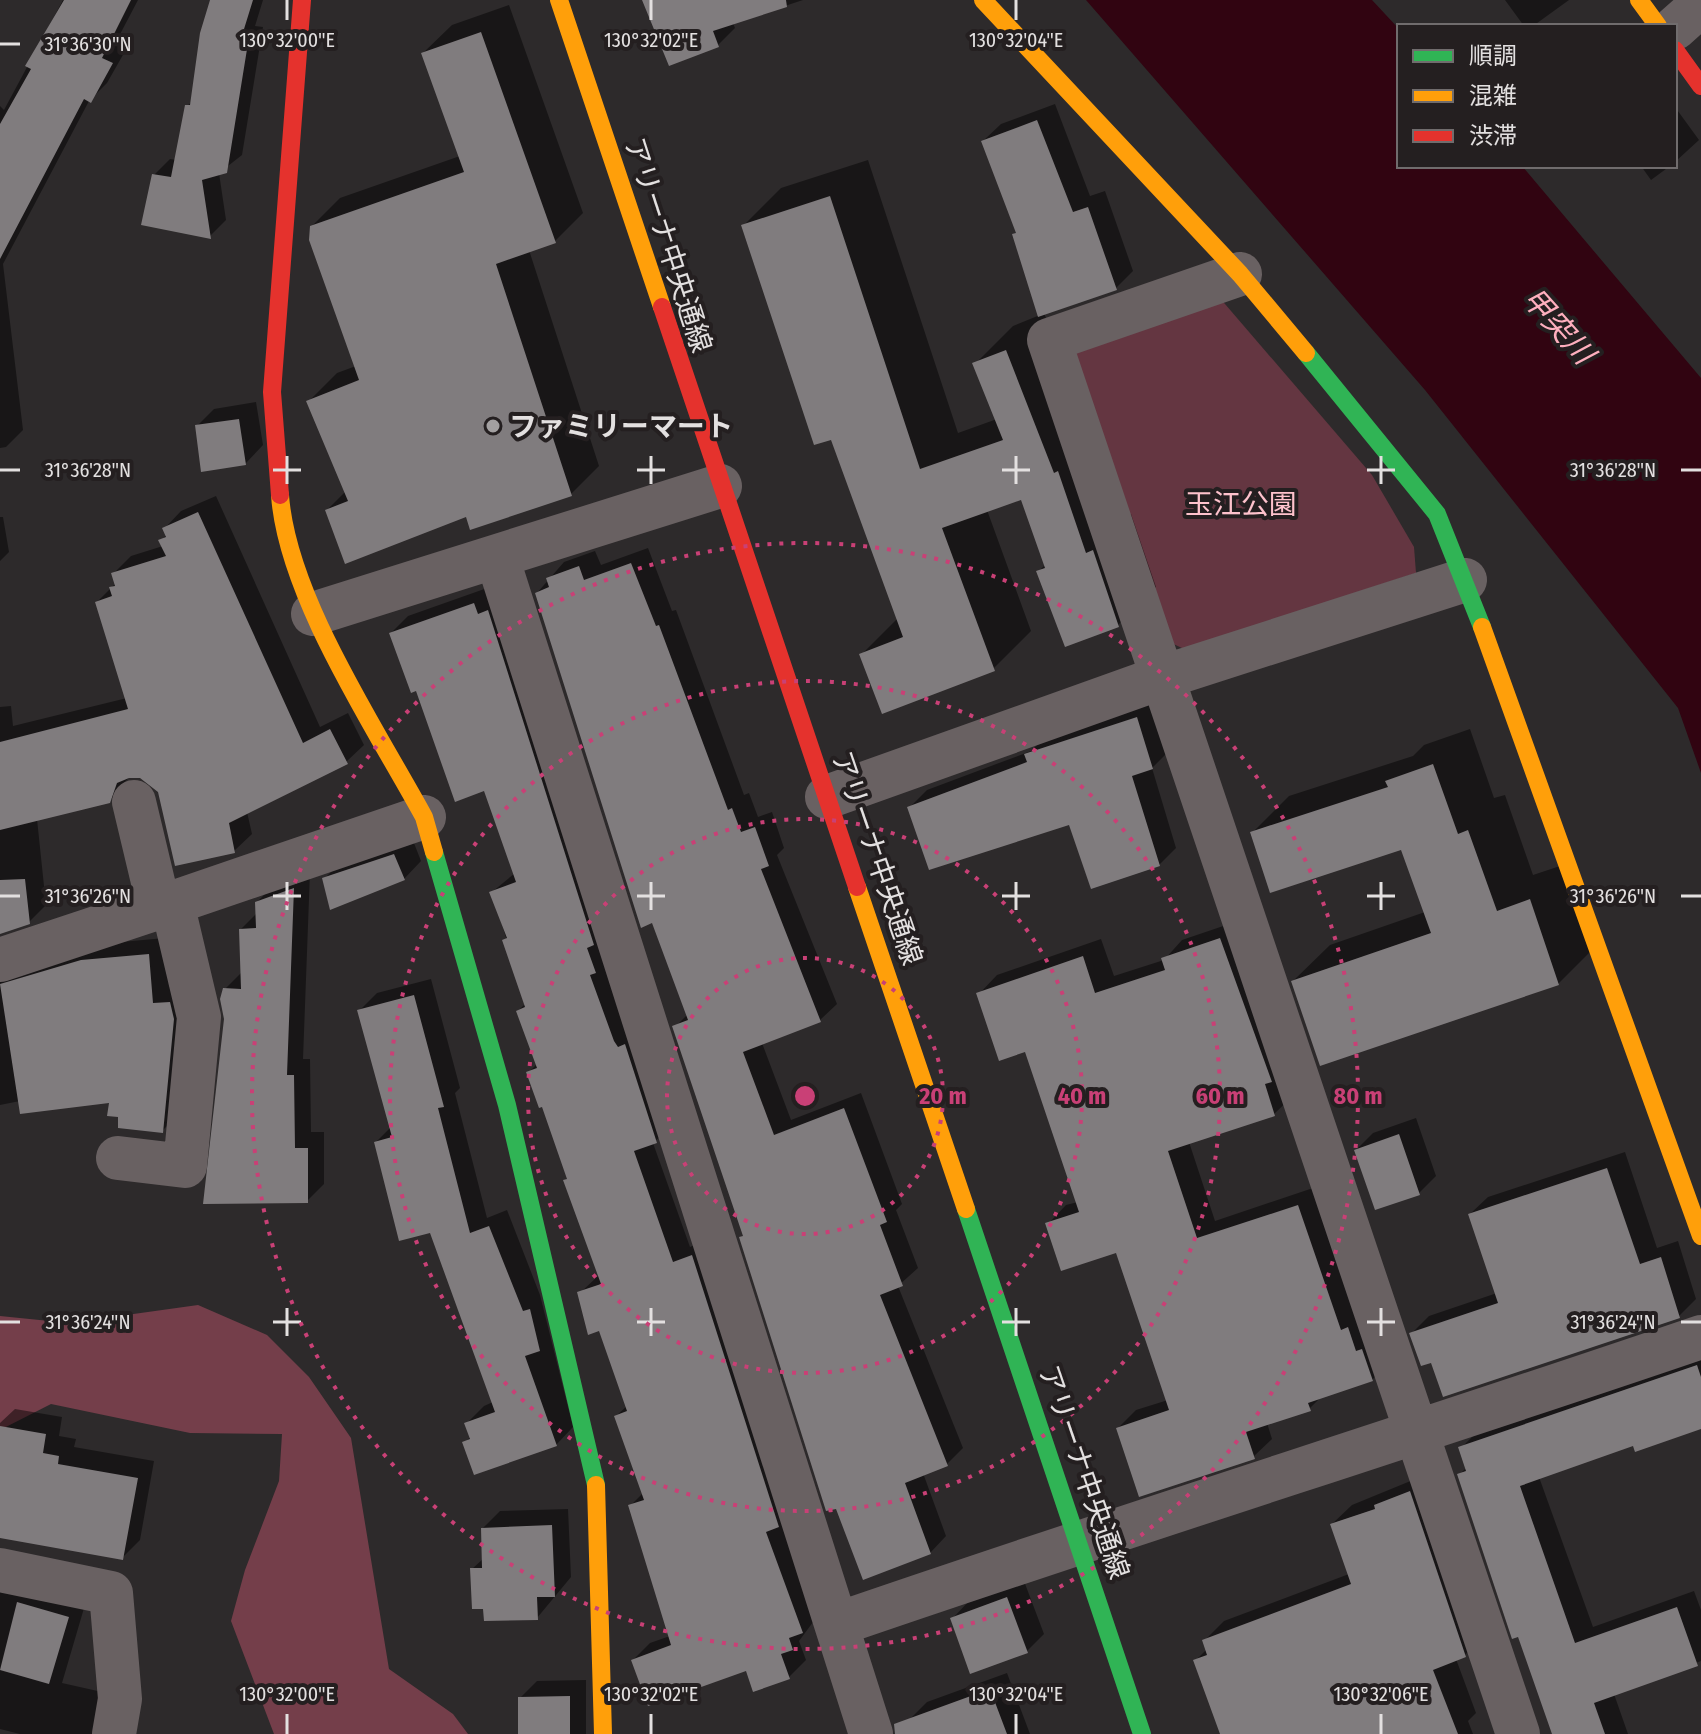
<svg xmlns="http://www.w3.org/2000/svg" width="1701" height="1734" font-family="'Fira Sans Condensed','Noto Sans JP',sans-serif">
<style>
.green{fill:#643641}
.forest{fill:#743e4a}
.water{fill:#310411}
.shadow{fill:#0007}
.building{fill:#807c7e}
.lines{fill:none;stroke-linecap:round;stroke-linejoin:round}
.street{stroke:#696162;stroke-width:44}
.fast{stroke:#30b455;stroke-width:18}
.slow{stroke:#ff9f0a;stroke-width:18}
.jam{stroke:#e5322d;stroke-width:18}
.ticks{fill:none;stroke:#e3e0e0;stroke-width:3}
.ring{fill:none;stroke:#c94076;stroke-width:4;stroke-dasharray:4 8}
.poi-dot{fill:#a3a0a1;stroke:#241f20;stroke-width:3}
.labels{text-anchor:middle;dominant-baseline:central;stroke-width:8;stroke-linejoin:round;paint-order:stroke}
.street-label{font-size:28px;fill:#e3e0e0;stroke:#241f20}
.poi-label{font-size:28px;font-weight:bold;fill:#e3e0e0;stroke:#241f20;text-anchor:start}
.park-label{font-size:28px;fill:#fec2cc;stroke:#241f20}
.water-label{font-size:30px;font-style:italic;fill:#feafbe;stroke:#241f20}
.ticks-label{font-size:20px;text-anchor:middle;fill:#e3e0e0;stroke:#241f20;stroke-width:8;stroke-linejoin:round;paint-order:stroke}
.centre{fill:#c94076;stroke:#241f20;stroke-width:4}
.ring-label{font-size:24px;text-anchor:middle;font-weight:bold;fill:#c94076;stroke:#241f20;stroke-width:8;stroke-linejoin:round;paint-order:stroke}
</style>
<rect width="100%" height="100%" fill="#2d2a2b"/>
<path class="green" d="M 1219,297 L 1372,475 L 1414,547 L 1416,573 L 1184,649 L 1163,639 L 1068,365 L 1080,341 Z"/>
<path class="forest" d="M 198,1305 L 267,1335 L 309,1377 L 351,1438 L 389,1669 L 453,1714 L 468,1734 L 274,1734 L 231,1621 L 245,1570 L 279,1481 L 282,1434 L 190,1433 L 51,1404 L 0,1430 L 0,1316 L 69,1323 Z"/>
<path class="water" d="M 1086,0 L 1372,0 L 1399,29 L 1399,166 L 1522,166 L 1701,378 L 1701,773 L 1678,708 L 1425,390 Z"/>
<path class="shadow" d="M 63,0 L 138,0 L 117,40 L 128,46 L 107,83 L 89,101 L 3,264 L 23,430 L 6,447 L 0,448 L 0,106 L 4,110 Z
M 211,0 L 263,0 L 255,26 L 263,27 L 242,155 L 219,173 L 226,220 L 210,236 L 154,175 L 170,159 L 177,160 L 187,106 L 193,101 Z
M 644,0 L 803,0 L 733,23 L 735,28 L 718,45 Z
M 1505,0 L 1569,0 L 1533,26 L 1524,26 Z
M 509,5 L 583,213 L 555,241 L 529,250 L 599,466 L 571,494 L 467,515 L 327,510 L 346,491 L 309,401 L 337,373 L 356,366 L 312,226 L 340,198 L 460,156 L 423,53 L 452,25 Z
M 1055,104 L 1090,196 L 1105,191 L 1133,271 L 1116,288 L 1044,313 L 1124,516 L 1131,514 L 1156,587 L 1118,625 L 1038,572 L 1046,564 L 1023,497 L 987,510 L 1031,631 L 993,669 L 861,655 L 898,618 L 833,437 L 743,226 L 781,188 L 868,160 L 958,433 L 997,419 L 975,364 L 1013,326 L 1040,315 L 1017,232 L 983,141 L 1001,124 Z
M 1675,107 L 1699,140 L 1675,162 Z
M 1641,166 L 1670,166 L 1651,180 Z
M 256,402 L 263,445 L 246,463 L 197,426 L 214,409 Z
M 216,496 L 320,727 L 348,713 L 364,745 L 346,762 L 247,812 L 252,834 L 234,851 L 141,776 L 130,776 L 109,802 L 37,819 L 46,905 L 29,922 L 0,932 L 0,707 L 11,706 L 13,726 L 127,698 L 97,602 L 116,583 L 114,573 L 131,556 L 163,546 L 161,541 L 167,534 L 164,529 L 181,511 Z
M 0,517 L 3,517 L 9,552 L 0,561 Z
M 648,548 L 672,611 L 676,610 L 744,795 L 749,793 L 758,817 L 772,812 L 784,848 L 777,855 L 837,1004 L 820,1020 L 762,1043 L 791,1120 L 861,1093 L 902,1204 L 896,1210 L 918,1268 L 898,1286 L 963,1448 L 946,1465 L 923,1473 L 946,1536 L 930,1553 L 745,1235 L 675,1027 L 688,1014 L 537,593 L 564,562 L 595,551 L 601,565 Z
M 490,587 L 673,1125 L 653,1143 L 690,1247 L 709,1239 L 819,1614 L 799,1641 L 806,1660 L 789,1677 L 747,1669 L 633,1660 L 650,1643 L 670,1636 L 630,1506 L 643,1493 L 616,1416 L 627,1406 L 600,1329 L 580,1293 L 599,1275 L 565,1181 L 569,1177 L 544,1104 L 528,1073 L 537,1064 L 518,1011 L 526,1003 L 492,892 L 515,873 L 485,789 L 417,689 L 391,633 L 408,616 Z
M 1154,701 L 1170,750 L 1152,768 L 1176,848 L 1159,865 L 1070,823 L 910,807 L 927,790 L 1031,751 L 1044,738 Z
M 1470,729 L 1494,798 L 1505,795 L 1533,875 L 1566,864 L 1595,947 L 1558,984 L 1293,981 L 1330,945 L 1425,912 L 1402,847 L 1252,833 L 1289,796 L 1413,756 L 1424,745 Z
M 412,838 L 421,861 L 404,879 L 324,879 L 341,862 Z
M 310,872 L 303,1059 L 310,1059 L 311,1132 L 324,1132 L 324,1184 L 307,1201 L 226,1019 L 225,989 L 242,972 L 241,929 L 257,913 L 257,902 L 274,885 Z
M 1238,921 L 1293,1096 L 1274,1114 L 1189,1142 L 1215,1221 L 1316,1187 L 1390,1361 L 1372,1380 L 1323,1395 L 1309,1409 L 1267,1423 L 1272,1439 L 1253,1457 L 1118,1428 L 1136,1410 L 1168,1400 L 1118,1251 L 1048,1224 L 1066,1205 L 1078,1202 L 1027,1049 L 979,994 L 997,975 L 1101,939 L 1114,976 L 1164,960 L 1182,940 Z
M 165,938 L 169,987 L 186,986 L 179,1114 L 162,1131 L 121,1115 L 111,1101 L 20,1101 L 0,1105 L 0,962 L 99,944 Z
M 431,979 L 460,1088 L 455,1093 L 487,1218 L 507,1210 L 540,1295 L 573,1427 L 556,1445 L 465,1443 L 471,1436 L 467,1423 L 484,1406 L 493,1402 L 432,1230 L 376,1142 L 391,1127 L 360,1010 L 377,993 Z
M 1416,1118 L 1436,1176 L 1419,1193 L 1356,1150 L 1373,1133 Z
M 1625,1152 L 1657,1248 L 1678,1241 L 1696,1299 L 1679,1316 L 1433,1360 L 1412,1333 L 1429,1316 L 1497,1293 L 1470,1214 L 1488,1197 Z
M 1701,1353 L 1701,1427 L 1634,1444 L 1539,1477 L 1593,1627 L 1694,1591 L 1701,1610 L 1701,1661 L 1614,1694 L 1628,1734 L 1554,1734 L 1459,1475 L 1467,1467 L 1462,1447 L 1479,1430 Z
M 15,1409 L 62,1417 L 59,1436 L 76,1439 L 74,1447 L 154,1461 L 140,1540 L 122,1558 L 0,1536 L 0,1423 Z
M 1430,1473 L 1484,1635 L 1465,1655 L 1456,1659 L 1476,1713 L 1468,1721 L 1473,1734 L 1260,1734 L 1195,1661 L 1207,1649 L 1204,1641 L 1224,1621 L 1349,1574 L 1332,1524 L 1352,1505 Z
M 568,1509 L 571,1577 L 537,1618 L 472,1569 L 484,1558 L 483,1528 L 500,1511 Z
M 0,1572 L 87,1598 L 62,1683 L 111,1694 L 98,1734 L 20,1734 L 0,1729 Z
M 1024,1581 L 1044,1634 L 1027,1651 L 952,1619 L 969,1601 Z
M 1007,1673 L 1030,1734 L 915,1734 L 909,1720 L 927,1702 Z
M 586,1680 L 586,1734 L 520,1734 L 520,1698 L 537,1681 Z"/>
<path class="building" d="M 64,0 L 131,0 L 102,58 L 113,63 L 91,103 L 84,99 L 0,259 L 0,124 L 31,69 L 25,66 Z
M 210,0 L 253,0 L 240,42 L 248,43 L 227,173 L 202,180 L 211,239 L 141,225 L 152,174 L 171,177 L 185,105 L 190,105 L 200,33 Z
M 642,0 L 786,0 L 787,7 L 713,31 L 719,47 L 669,66 Z
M 481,32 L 556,243 L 496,264 L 572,496 L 470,530 L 466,517 L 345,564 L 325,510 L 348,501 L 306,401 L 359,380 L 309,240 L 310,226 L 464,172 L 421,53 Z
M 1037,120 L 1073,212 L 1088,207 L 1117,290 L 1038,317 L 1012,234 L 1016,233 L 981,141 Z
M 830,196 L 920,469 L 1003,440 L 972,363 L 1006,350 L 1054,473 L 1058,471 L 1086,553 L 1093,550 L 1119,627 L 1065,647 L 1036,571 L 1045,568 L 1021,500 L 942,528 L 995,671 L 882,714 L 859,654 L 903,637 L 831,440 L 814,445 L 741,225 Z
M 239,419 L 246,465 L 201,472 L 195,425 Z
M 198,512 L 303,743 L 330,729 L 348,764 L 229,823 L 235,853 L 175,866 L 158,792 L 140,778 L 129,778 L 117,783 L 110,803 L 0,830 L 0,742 L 128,709 L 95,602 L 112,596 L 109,587 L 115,586 L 111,573 L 166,556 L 158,540 L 166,537 L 162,528 Z
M 631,563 L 656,626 L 659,625 L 728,810 L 732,808 L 741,832 L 755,827 L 769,866 L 761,869 L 821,1022 L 743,1052 L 774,1135 L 844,1108 L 887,1222 L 880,1225 L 903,1286 L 880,1295 L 948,1466 L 905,1483 L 931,1554 L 863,1580 L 836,1509 L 826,1511 L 739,1237 L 743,1236 L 672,1026 L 688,1020 L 652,923 L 641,928 L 535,593 L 549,587 L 546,578 L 579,566 L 584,580 Z
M 474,603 L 478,614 L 488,610 L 594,945 L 587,948 L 596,973 L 590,975 L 614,1041 L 618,1047 L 625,1044 L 657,1143 L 634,1151 L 673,1262 L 692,1255 L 779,1527 L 766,1532 L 803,1633 L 789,1638 L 793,1650 L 781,1654 L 790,1679 L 753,1692 L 746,1671 L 648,1706 L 631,1660 L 671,1645 L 628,1505 L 644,1500 L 614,1416 L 627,1411 L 599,1331 L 588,1335 L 577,1292 L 601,1284 L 563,1180 L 567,1179 L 542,1107 L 539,1108 L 526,1072 L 537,1068 L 516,1011 L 525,1007 L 502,940 L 507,938 L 489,892 L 516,882 L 484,791 L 455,802 L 416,691 L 411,693 L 389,633 Z
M 1137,717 L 1153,769 L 1132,776 L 1160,866 L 1091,889 L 1069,825 L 929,870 L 907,807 L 1027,762 L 1024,754 Z
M 1433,764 L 1458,834 L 1468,830 L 1497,911 L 1530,899 L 1559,985 L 1320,1066 L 1291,981 L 1431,933 L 1401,850 L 1270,893 L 1250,832 L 1388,787 L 1385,781 Z
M 394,854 L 405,880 L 330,910 L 322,878 Z
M 25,879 L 30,924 L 0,934 L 0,880 Z
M 294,888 L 287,1075 L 294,1075 L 295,1148 L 308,1148 L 308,1203 L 203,1204 L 224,1019 L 220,999 L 223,988 L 241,989 L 239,929 L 256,928 L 255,902 Z
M 1220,938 L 1272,1082 L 1265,1084 L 1275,1116 L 1168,1151 L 1197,1238 L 1298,1205 L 1341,1330 L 1348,1327 L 1356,1351 L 1362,1349 L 1373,1381 L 1308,1403 L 1311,1411 L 1246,1432 L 1255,1459 L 1139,1497 L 1116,1428 L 1169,1410 L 1116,1253 L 1061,1271 L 1045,1223 L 1079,1212 L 1025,1052 L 999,1061 L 976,993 L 1083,956 L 1095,993 L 1165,970 L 1161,958 Z
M 149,954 L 153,1003 L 170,1002 L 174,1019 L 163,1133 L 118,1128 L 118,1117 L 107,1116 L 109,1103 L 20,1114 L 0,984 L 81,960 Z
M 414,995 L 444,1107 L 438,1108 L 470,1233 L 489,1226 L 523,1311 L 530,1309 L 540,1351 L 525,1356 L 557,1446 L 474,1475 L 462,1442 L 470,1439 L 464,1423 L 495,1412 L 430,1233 L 399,1241 L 374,1142 L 392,1137 L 357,1010 Z
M 1399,1134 L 1420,1195 L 1375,1210 L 1354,1150 Z
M 1607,1168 L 1640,1264 L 1661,1257 L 1680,1318 L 1443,1397 L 1431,1363 L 1421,1366 L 1409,1333 L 1498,1303 L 1468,1214 Z
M 1697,1365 L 1701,1377 L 1701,1429 L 1635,1452 L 1633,1446 L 1520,1486 L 1575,1643 L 1677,1607 L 1698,1666 L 1594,1703 L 1605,1734 L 1552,1734 L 1518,1637 L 1512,1639 L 1457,1474 L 1466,1471 L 1458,1447 Z
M 0,1426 L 46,1434 L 43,1453 L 59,1456 L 58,1464 L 138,1478 L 123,1560 L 0,1538 Z
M 1410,1491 L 1466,1657 L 1433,1670 L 1458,1734 L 1220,1734 L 1193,1660 L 1207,1655 L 1202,1640 L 1351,1584 L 1330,1524 L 1375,1509 L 1374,1505 Z
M 552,1525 L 555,1597 L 537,1597 L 538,1620 L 484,1621 L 483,1609 L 472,1609 L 470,1568 L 482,1568 L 481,1528 Z
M 1007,1597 L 1028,1653 L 970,1674 L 950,1618 Z
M 17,1602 L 69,1617 L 49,1684 L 0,1670 Z
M 990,1689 L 1007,1734 L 895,1734 L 894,1724 Z
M 570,1696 L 570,1734 L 518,1734 L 518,1697 Z"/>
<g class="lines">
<path class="street" d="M 1675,28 L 1701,5
M 1240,274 L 1049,340 L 1518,1734
M 497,557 L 871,1734
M 313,614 L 720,486
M 827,797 L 1163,677 L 1465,580
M 134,802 L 159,907
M 0,960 L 172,903
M 118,1158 L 185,1166 L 199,1017 L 172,903 L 424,817
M 0,1570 L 111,1593 L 120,1699 L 114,1734
M 838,1624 C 1125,1525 1414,1435 1701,1337"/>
<path class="fast" d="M 1306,353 L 1437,514 L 1482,627
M 434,852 L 507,1105 L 596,1485
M 966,1209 L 1142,1734"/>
<path class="slow" d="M 559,0 L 662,307
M 983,0 L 1240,274 L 1306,353
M 1639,0 L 1658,26
M 280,495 C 287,596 375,727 424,817 L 434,852
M 1482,627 L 1701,1236
M 857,887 L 966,1209
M 596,1485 L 603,1734"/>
<path class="jam" d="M 1675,50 L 1701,86
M 662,307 L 857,887
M 280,495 L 272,392 L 302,0"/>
</g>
<path class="ticks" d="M 287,0 L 287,20M 651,0 L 651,20M 1016,0 L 1016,20M 0,44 L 20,44M 287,456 L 287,484M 651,456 L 651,484M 1016,456 L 1016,484M 1381,456 L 1381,484M 0,470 L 20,470M 273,470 L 301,470M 637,470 L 665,470M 1002,470 L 1030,470M 1367,470 L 1395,470M 1681,470 L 1701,470M 287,882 L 287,910M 651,882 L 651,910M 1016,882 L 1016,910M 1381,882 L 1381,910M 0,896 L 20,896M 273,896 L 301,896M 637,896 L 665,896M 1002,896 L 1030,896M 1367,896 L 1395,896M 1681,896 L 1701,896M 287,1308 L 287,1336M 651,1308 L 651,1336M 1016,1308 L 1016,1336M 1381,1308 L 1381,1336M 0,1322 L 20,1322M 273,1322 L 301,1322M 637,1322 L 665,1322M 1002,1322 L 1030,1322M 1367,1322 L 1395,1322M 1681,1322 L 1701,1322M 287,1714 L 287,1734M 651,1714 L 651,1734M 1016,1714 L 1016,1734M 1381,1714 L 1381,1734"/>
<g class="ring">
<circle cx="805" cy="1096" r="138"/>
<circle cx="805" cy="1096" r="277"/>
<circle cx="805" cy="1096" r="415"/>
<circle cx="805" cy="1096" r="553"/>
</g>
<circle class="poi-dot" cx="493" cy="426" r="8"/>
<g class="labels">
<g class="street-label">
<text transform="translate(668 245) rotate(72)">アリーナ中央通線</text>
<text transform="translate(877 858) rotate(71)">アリーナ中央通線</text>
<text transform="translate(1084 1472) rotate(71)">アリーナ中央通線</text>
</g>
<g class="poi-label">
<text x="509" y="426">ファミリーマート</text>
</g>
<g class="park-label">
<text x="1241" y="504">玉江公園</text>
</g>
<g class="water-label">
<text transform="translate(1558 326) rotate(48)">甲突川</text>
</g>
</g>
<g class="ticks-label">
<text x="287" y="47">130°32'00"E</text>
<text x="651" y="47">130°32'02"E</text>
<text x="1016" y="47">130°32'04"E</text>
<text x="88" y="51">31°36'30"N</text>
<text x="88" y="477">31°36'28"N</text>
<text x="1613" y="477">31°36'28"N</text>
<text x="88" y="903">31°36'26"N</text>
<text x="1613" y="903">31°36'26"N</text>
<text x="88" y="1329">31°36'24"N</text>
<text x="1613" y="1329">31°36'24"N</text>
<text x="287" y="1701">130°32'00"E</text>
<text x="651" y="1701">130°32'02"E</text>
<text x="1016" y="1701">130°32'04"E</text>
<text x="1381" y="1701">130°32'06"E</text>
</g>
<circle cx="805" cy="1096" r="12" class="centre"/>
<g class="ring-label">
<text x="943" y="1104">20 m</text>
<text x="1082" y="1104">40 m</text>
<text x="1220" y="1104">60 m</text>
<text x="1358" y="1104">80 m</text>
</g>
<rect x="1397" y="24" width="280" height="144" fill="#241f20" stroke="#706c6d" stroke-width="2"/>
<rect x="1413" y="50" width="40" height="12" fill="#30b455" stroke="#706c6d" stroke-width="2"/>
<text x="1469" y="64" font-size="24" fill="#e3e0e0">順調</text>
<rect x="1413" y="90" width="40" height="12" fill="#ff9f0a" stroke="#706c6d" stroke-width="2"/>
<text x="1469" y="104" font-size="24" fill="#e3e0e0">混雑</text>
<rect x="1413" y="130" width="40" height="12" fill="#e5322d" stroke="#706c6d" stroke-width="2"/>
<text x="1469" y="144" font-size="24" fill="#e3e0e0">渋滞</text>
</svg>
